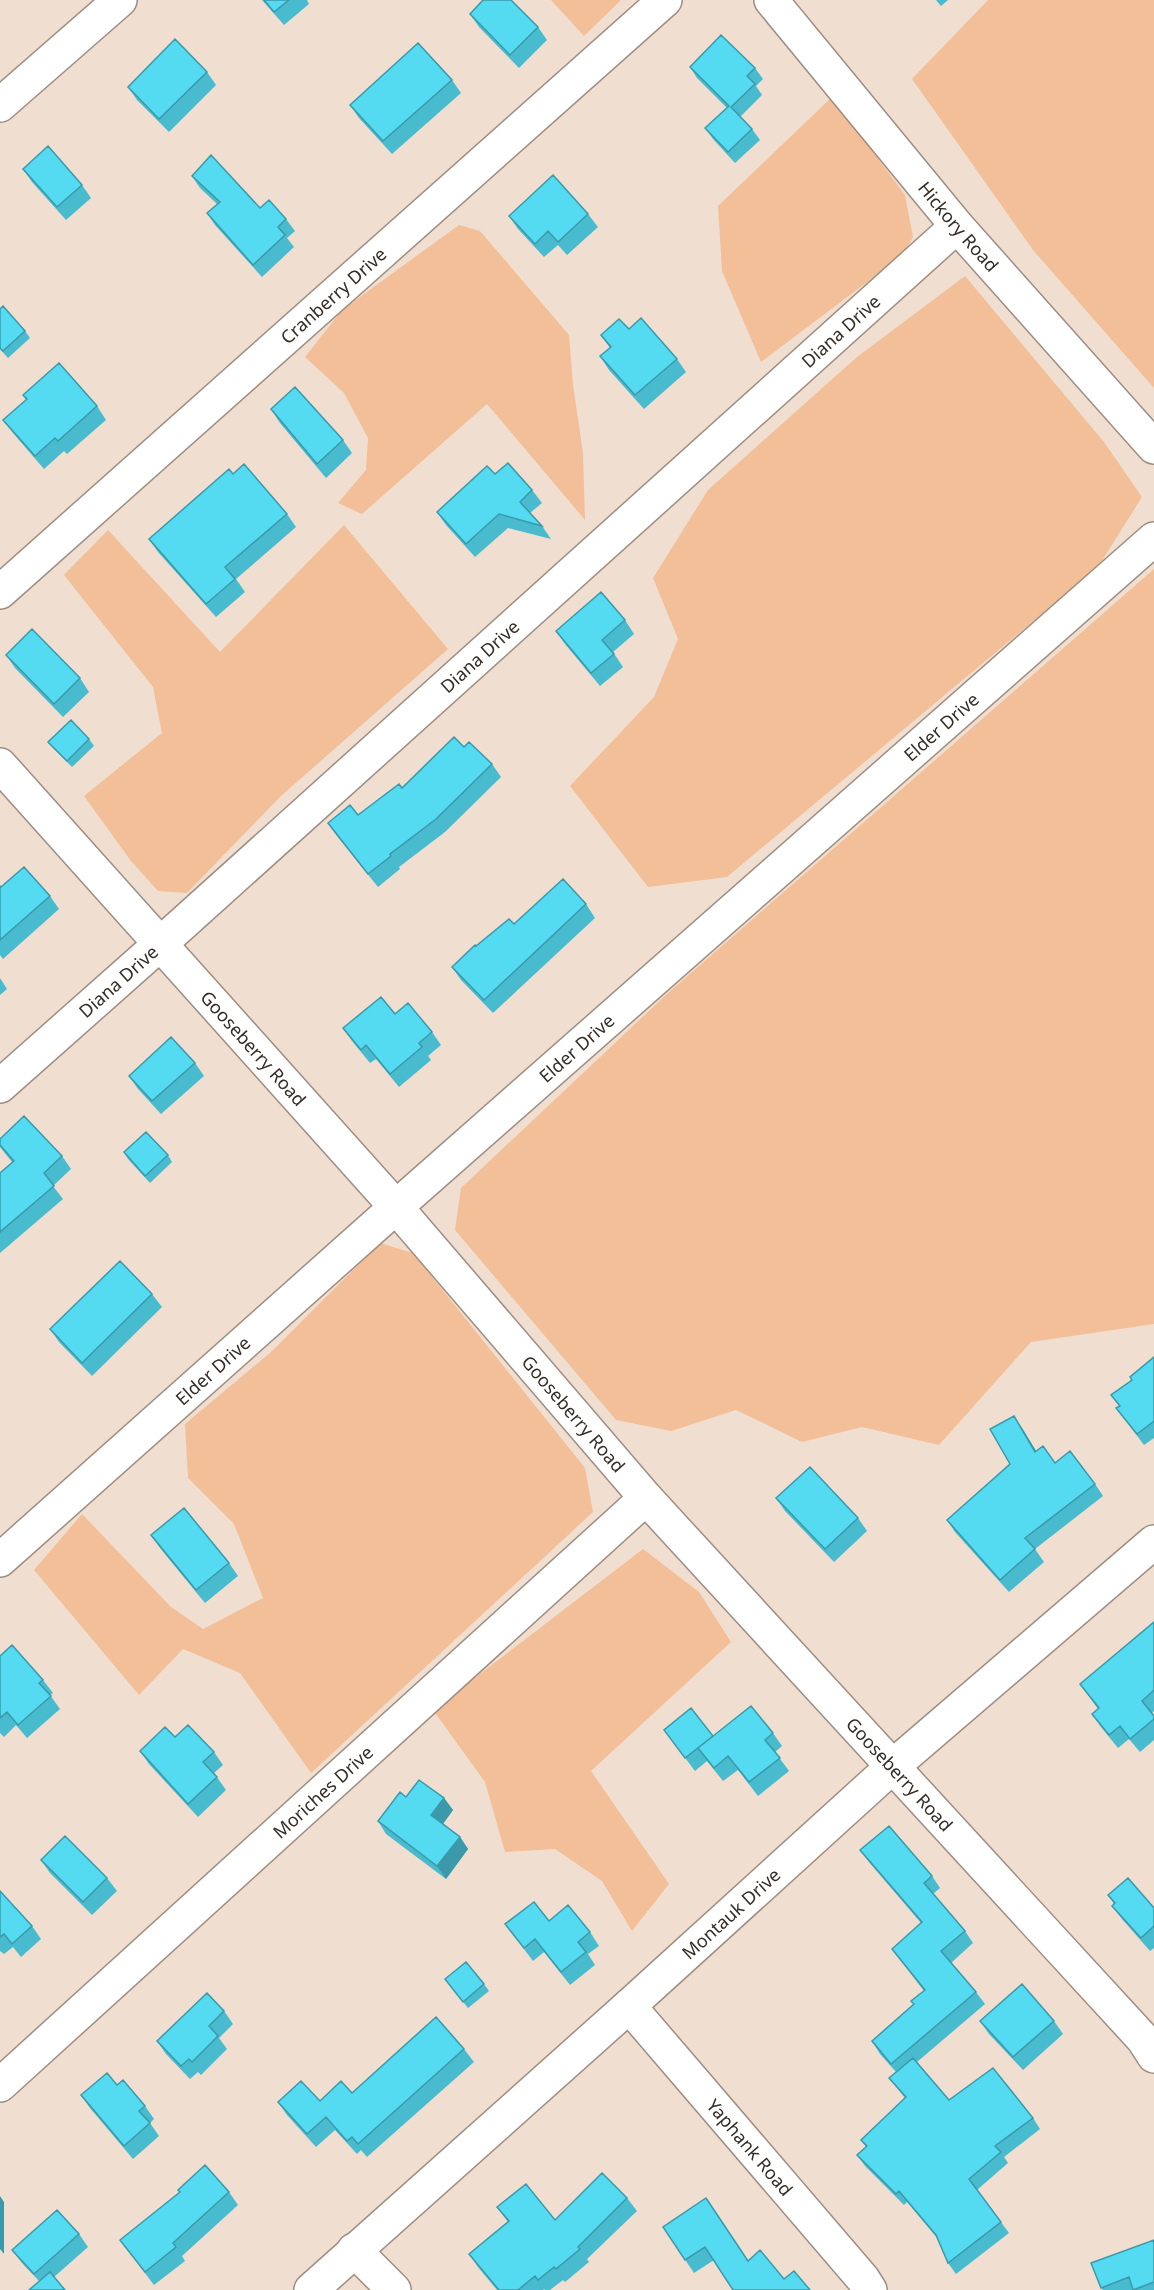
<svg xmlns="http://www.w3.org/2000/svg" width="1154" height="2290" font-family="'Noto Sans',sans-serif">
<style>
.green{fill:#f3bf98}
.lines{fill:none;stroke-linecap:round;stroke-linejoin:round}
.minor-casing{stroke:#9e8e81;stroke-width:36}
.minor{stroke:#fff;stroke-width:33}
.wall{fill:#48bbcf}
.shaded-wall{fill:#3b99a9}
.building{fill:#54daf1;stroke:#3b99a9;stroke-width:1.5}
.labels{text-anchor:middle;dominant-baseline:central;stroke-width:4.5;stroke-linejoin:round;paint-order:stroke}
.street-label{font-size:18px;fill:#332c27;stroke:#fff}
</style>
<rect width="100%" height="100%" fill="#f0ded0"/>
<path class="green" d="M 551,0 L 621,0 L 584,36 Z
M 988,0 L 1154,0 L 1154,388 L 1033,250 L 912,79 Z
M 832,97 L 905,195 L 913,237 L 903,255 L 761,362 L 722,271 L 718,206 Z
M 459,225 L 480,231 L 569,335 L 573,385 L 583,453 L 585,520 L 487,404 L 362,514 L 338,503 L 366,470 L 368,438 L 344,393 L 305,357 L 342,310 Z
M 965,276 L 1104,442 L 1142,497 L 1098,567 L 727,877 L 648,887 L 570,786 L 654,697 L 678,639 L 653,578 L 708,490 L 857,357 Z
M 344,525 L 448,649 L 281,796 L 187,893 L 158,891 L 131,861 L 84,796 L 162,733 L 153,687 L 64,575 L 108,530 L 220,652 Z
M 1154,569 L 1154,1324 L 1031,1342 L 939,1445 L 862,1427 L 802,1442 L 736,1410 L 671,1431 L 616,1420 L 455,1230 L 461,1188 L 668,993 Z
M 380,1243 L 413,1253 L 585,1468 L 593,1512 L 311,1773 L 240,1673 L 183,1649 L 139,1695 L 34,1570 L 82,1514 L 171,1607 L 203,1629 L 263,1598 L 234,1524 L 188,1478 L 185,1424 L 271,1352 Z
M 643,1549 L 699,1592 L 731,1642 L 591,1771 L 669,1884 L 632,1931 L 602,1881 L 555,1849 L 505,1852 L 485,1782 L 433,1710 Z"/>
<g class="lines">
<g class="minor-casing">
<g id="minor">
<path id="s1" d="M 771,0 L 957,226 L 1154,447"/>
<path d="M 0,105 L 120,0"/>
<path id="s2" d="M 0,592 L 665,0"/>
<path id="s3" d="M 0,765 L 396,1207 L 646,1498 L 1143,2039 L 1154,2056"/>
<path id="s4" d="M 0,1086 L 159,945 L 957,226"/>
<path id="s5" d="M 0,1560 L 396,1207 L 1154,539"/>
<path id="s6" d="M 629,2006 L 863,2279 L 870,2290"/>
<path id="s7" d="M 0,2085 L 646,1498"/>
<path d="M 354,2250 L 394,2290"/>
<path id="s8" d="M 311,2290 L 629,2006 L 892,1767 L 1154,1542"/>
</g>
</g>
<use href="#minor" class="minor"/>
</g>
<path class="wall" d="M 262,0 L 307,0 L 309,4 L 284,25 Z
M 936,0 L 948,0 L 941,6 Z
M 470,14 L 538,27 L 547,40 L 519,68 L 479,27 Z
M 690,67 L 755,68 L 763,79 L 756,86 L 762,95 L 740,117 L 752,129 L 760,140 L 735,163 L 713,139 L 705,128 L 727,108 L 697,78 Z
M 207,72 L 216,85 L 169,132 L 137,100 L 128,87 Z
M 452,80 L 461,93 L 392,154 L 359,118 L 350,105 Z
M 23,169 L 82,185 L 91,198 L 66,220 L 32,182 Z
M 192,176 L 260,208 L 286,219 L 295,231 L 287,238 L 294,247 L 262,277 L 215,225 L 207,213 L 217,204 L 200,188 Z
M 588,214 L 598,227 L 567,255 L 558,245 L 544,257 L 518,229 L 509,216 Z
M 0,309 L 25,331 L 30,338 L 8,358 L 0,349 Z
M 601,335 L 677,359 L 686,372 L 644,409 L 609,370 L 600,356 L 610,348 Z
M 23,395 L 97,406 L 106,420 L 67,454 L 64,451 L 44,469 L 13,433 L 3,420 L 26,400 Z
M 271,409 L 343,440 L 352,453 L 326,478 L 280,423 Z
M 233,474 L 287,514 L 296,527 L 236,579 L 245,592 L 216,617 L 158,552 L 149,539 Z
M 495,474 L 532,490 L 542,503 L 530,513 L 542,526 L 551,539 L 508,528 L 475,557 L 446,525 L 437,512 Z
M 625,620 L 634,634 L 613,652 L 623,667 L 600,686 L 565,644 L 556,631 Z
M 6,655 L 80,678 L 89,692 L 63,717 L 15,668 Z
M 89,739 L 94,746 L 72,767 L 53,748 L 48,742 Z
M 464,747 L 492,764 L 501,777 L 445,832 L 399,867 L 400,869 L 378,887 L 337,836 L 328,823 L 358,815 L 402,788 Z
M 0,886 L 1,887 L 50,896 L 59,909 L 3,959 L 0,955 Z
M 586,904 L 595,918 L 493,1013 L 461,980 L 452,967 L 476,946 L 514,924 Z
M 0,978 L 7,989 L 0,995 Z
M 395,1014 L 432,1032 L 441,1045 L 428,1056 L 431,1060 L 399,1087 L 376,1059 L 370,1063 L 352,1041 L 343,1028 Z
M 195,1063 L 204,1076 L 161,1114 L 138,1089 L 129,1076 Z
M 0,1139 L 62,1156 L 71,1169 L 53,1186 L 63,1199 L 0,1253 L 0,1173 L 12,1162 L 0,1147 Z
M 124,1152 L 168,1155 L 172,1162 L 150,1183 L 128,1159 Z
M 152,1294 L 162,1307 L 92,1376 L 59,1342 L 50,1329 Z
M 1154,1357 L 1154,1438 L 1144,1445 L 1116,1408 L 1119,1406 L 1111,1395 L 1132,1380 Z
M 1022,1428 L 1036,1451 L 1055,1463 L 1095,1484 L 1103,1496 L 1035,1549 L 1044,1562 L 1009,1592 L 955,1532 L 947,1520 L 1010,1464 Z
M 776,1498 L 858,1518 L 867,1531 L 834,1562 L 785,1511 Z
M 151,1535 L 229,1563 L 238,1576 L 205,1603 L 160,1548 Z
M 1154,1622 L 1154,1711 L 1152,1713 L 1154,1716 L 1154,1740 L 1140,1752 L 1129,1739 L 1118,1748 L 1101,1727 L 1092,1714 L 1098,1709 L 1080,1684 Z
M 0,1656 L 43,1680 L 53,1693 L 50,1695 L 60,1709 L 27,1738 L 16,1725 L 4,1737 L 0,1733 Z
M 664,1730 L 713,1736 L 773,1733 L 782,1746 L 775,1752 L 789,1771 L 758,1796 L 738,1770 L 723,1781 L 707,1761 L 695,1771 Z
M 175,1737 L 214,1752 L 223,1765 L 214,1773 L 226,1790 L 198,1817 L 149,1764 L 140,1751 Z
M 406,1797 L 444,1798 L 453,1810 L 443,1824 L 460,1837 L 468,1849 L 446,1879 L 386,1834 L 378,1821 Z
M 860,1850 L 932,1876 L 940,1888 L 933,1894 L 965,1931 L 973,1943 L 951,1963 L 976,1992 L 985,2004 L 917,2062 L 949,2100 L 1033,2118 L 1040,2129 L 1004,2157 L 1008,2163 L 977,2190 L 1009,2233 L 956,2274 L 948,2263 L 938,2239 L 907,2202 L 904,2205 L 865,2166 L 857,2155 L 866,2147 L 861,2140 L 905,2098 L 889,2078 L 896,2072 L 880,2054 L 872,2041 L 914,2005 L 924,1991 L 892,1949 L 921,1923 L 869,1862 Z
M 41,1860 L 107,1878 L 117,1891 L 92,1915 L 50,1873 Z
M 0,1891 L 32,1926 L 41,1939 L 21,1957 L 13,1947 L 4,1954 L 0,1951 Z
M 1108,1895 L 1154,1908 L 1154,1948 L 1150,1951 L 1122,1919 L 1112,1906 L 1114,1904 Z
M 549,1921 L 590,1932 L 599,1946 L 588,1954 L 595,1965 L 570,1985 L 544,1952 L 533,1961 L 505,1924 Z
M 445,1979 L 484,1984 L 489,1991 L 468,2008 Z
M 224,2011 L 233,2024 L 219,2038 L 227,2049 L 201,2075 L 198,2072 L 190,2079 L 166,2054 L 157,2041 Z
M 980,2021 L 1054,2021 L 1063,2034 L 1023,2070 L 989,2034 Z
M 464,2049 L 474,2062 L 367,2157 L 361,2150 L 357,2154 L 335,2130 L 316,2147 L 287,2115 L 278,2102 L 320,2101 L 352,2093 Z
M 117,2085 L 145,2106 L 154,2119 L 150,2123 L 159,2136 L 133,2159 L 90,2108 L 81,2095 Z
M 229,2192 L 238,2205 L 182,2256 L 185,2261 L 154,2285 L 120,2240 Z
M 627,2198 L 637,2211 L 587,2259 L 589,2262 L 565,2282 L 563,2280 L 550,2290 L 545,2290 L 544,2289 L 543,2290 L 497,2290 L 478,2267 L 469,2254 L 508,2222 L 497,2207 L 555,2220 Z
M 663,2227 L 748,2260 L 784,2279 L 714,2260 L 694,2273 Z
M 79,2234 L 88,2247 L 54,2277 L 39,2281 L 22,2263 L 12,2250 Z
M 1154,2240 L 1154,2290 L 1103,2290 L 1101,2288 Z"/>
<path class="shaded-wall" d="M 1014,1416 L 1022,1428 L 1044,1464 L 1035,1452 Z
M 444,1798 L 453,1810 L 440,1828 L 431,1815 Z
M 460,1837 L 468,1849 L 446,1879 L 437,1866 Z
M 0,2196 L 4,2202 L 4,2254 L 0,2249 Z"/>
<path class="building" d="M 264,0 L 289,0 L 274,12 Z
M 483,0 L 511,0 L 538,27 L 510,55 L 470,14 Z
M 721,35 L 755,68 L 747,76 L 755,84 L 731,107 L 752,129 L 728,152 L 705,128 L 729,106 L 690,67 Z
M 175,39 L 207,72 L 159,119 L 128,87 Z
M 418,43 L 452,80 L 383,141 L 350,105 Z
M 48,146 L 82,185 L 57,207 L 23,169 Z
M 211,155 L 260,208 L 269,200 L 286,219 L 278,227 L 285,235 L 253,265 L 207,213 L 220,202 L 192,176 Z
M 553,175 L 588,214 L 558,242 L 548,231 L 535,244 L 509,216 Z
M 3,306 L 25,331 L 3,351 L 0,348 L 0,309 Z
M 641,318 L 677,359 L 635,395 L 600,356 L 611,347 L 601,335 L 619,319 L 629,329 Z
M 59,363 L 97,406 L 58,441 L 55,438 L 35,456 L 3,420 L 27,399 L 23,395 Z
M 295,387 L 343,440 L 317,464 L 271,409 Z
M 508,463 L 532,490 L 520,502 L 542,526 L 499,514 L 466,544 L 437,512 L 487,466 L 495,474 Z
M 244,464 L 287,514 L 225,567 L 235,579 L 206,604 L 149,539 L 229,469 L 233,474 Z
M 601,592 L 625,620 L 602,640 L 614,654 L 591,673 L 556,631 Z
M 32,629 L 80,678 L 54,704 L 6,655 Z
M 71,720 L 89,739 L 67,761 L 48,742 Z
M 454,737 L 464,747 L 469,742 L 492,764 L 436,819 L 390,854 L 391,856 L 368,874 L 328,823 L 350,805 L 358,815 L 399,784 L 402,788 Z
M 24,867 L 50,896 L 0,940 L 0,886 L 1,887 Z
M 563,879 L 586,904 L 484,1000 L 452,967 L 475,945 L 476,946 L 509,919 L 514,924 Z
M 381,997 L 395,1014 L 408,1003 L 432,1032 L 419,1043 L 422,1047 L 390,1074 L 366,1045 L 361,1050 L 343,1028 Z
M 171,1037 L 195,1063 L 152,1101 L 129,1076 Z
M 24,1116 L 62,1156 L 44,1173 L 54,1186 L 0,1232 L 0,1173 L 14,1161 L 0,1145 L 0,1139 Z
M 146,1132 L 168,1155 L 145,1176 L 124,1152 Z
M 120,1261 L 152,1294 L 82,1363 L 50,1329 Z
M 1154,1357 L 1154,1421 L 1137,1434 L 1116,1408 L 1120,1406 L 1111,1395 L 1132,1380 L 1130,1377 Z
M 1014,1416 L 1035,1452 L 1043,1446 L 1055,1463 L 1070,1451 L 1095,1484 L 1025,1538 L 1035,1549 L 1000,1580 L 947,1520 L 1010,1464 L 990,1429 Z
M 810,1467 L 858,1518 L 825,1549 L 776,1498 Z
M 184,1508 L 229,1563 L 196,1590 L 151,1535 Z
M 1154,1622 L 1154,1690 L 1142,1701 L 1154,1716 L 1154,1719 L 1130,1739 L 1120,1726 L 1109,1735 L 1092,1714 L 1099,1708 L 1080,1684 Z
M 12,1645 L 43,1680 L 39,1683 L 51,1696 L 18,1725 L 7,1712 L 0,1718 L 0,1656 Z
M 751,1706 L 773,1733 L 765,1740 L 780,1758 L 749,1782 L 728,1756 L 714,1768 L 698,1748 Z
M 691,1708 L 713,1736 L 685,1758 L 664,1730 Z
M 188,1725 L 214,1752 L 203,1762 L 217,1777 L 188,1804 L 140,1751 L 165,1727 L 175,1737 Z
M 419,1780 L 444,1798 L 431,1815 L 460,1837 L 437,1866 L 378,1821 L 400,1792 L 406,1797 Z
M 889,1826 L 932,1876 L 924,1883 L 965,1931 L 941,1951 L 976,1992 L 891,2064 L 872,2041 L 914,2004 L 911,2001 L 925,1990 L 892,1949 L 922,1922 L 860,1850 Z
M 65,1836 L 107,1878 L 83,1902 L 41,1860 Z
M 1128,1878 L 1154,1908 L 1154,1926 L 1141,1938 L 1112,1906 L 1115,1903 L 1108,1895 Z
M 0,1891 L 32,1926 L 12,1944 L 4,1934 L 0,1937 Z
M 534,1902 L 549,1921 L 568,1905 L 590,1932 L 578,1942 L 586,1952 L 561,1972 L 535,1939 L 524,1948 L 505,1924 Z
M 466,1962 L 484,1984 L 463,2002 L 445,1979 Z
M 1022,1984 L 1054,2021 L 1013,2057 L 980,2021 Z
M 207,1993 L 224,2011 L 209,2026 L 218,2036 L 192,2062 L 189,2059 L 181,2066 L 157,2041 Z
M 436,2017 L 464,2049 L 358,2144 L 352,2137 L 347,2141 L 326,2117 L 307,2134 L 278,2102 L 301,2081 L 320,2101 L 341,2081 L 352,2093 Z
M 913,2058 L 949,2100 L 993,2068 L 1033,2118 L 995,2146 L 1001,2152 L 969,2179 L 1001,2222 L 948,2263 L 936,2235 L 899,2191 L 896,2194 L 857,2155 L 867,2146 L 861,2140 L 906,2097 L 889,2078 Z
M 107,2073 L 117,2085 L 123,2080 L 145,2106 L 139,2111 L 150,2123 L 124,2146 L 81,2095 Z
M 205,2165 L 229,2192 L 173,2243 L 176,2247 L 145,2272 L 120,2240 L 180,2192 L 178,2190 Z
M 602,2173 L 627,2198 L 578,2247 L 580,2249 L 556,2269 L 554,2267 L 538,2280 L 535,2276 L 518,2290 L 499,2290 L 469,2254 L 509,2221 L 497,2207 L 526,2184 L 555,2220 Z
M 706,2198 L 748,2261 L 760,2250 L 784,2279 L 794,2271 L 810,2290 L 733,2290 L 705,2247 L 685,2260 L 663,2227 Z
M 57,2210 L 79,2234 L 34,2274 L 12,2250 Z
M 1154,2240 L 1154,2282 L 1133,2290 L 1129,2277 L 1101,2288 L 1091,2263 Z
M 50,2272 L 65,2290 L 29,2290 Z"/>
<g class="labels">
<g class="street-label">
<text stroke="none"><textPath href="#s1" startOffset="294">Hickory Road</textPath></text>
<text stroke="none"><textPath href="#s2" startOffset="446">Cranberry Drive</textPath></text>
<text stroke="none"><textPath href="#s4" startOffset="1130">Diana Drive</textPath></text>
<text stroke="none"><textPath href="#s4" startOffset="644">Diana Drive</textPath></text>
<text stroke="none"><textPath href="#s5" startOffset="1257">Elder Drive</textPath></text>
<text stroke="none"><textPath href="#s4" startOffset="158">Diana Drive</textPath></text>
<text stroke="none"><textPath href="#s5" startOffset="771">Elder Drive</textPath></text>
<text stroke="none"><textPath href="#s3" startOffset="380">Gooseberry Road</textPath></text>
<text stroke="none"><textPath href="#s5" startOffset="285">Elder Drive</textPath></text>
<text stroke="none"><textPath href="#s3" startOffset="866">Gooseberry Road</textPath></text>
<text stroke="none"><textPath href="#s3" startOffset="1352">Gooseberry Road</textPath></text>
<text stroke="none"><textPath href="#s7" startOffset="436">Moriches Drive</textPath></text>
<text stroke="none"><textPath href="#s8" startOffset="564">Montauk Drive</textPath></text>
<text stroke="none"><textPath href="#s6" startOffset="186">Yaphank Road</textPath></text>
</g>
</g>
</svg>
